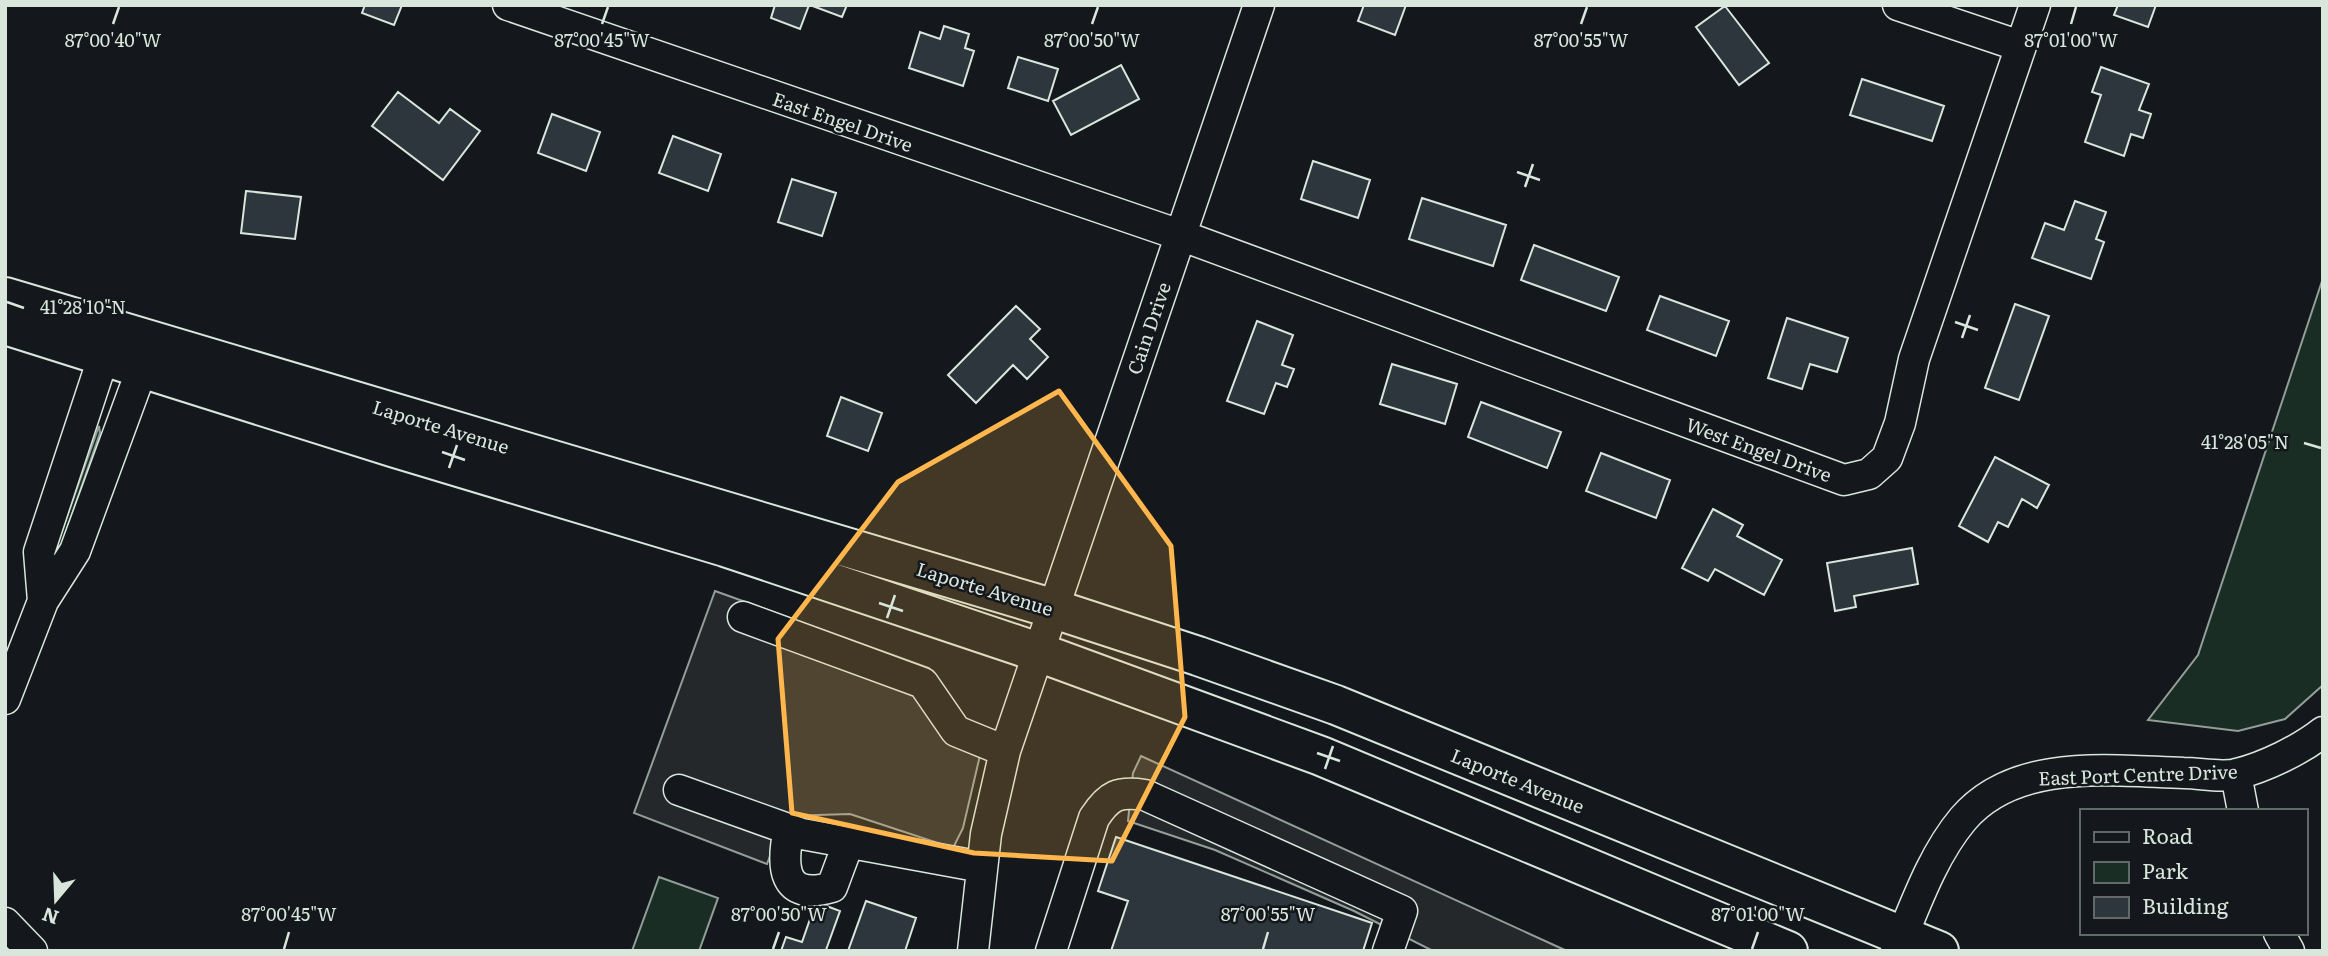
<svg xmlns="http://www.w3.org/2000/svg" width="2328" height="956" font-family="Literata,serif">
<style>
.green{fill:#1a2d24;stroke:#939e99;stroke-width:2}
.parking{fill:#24282b;stroke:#939e99;stroke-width:2}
.building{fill:#2c363c;stroke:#d8e6dc;stroke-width:2}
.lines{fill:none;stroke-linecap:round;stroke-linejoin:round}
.minor-casing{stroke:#d8e6dc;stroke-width:33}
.major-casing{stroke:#d8e6dc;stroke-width:42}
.minor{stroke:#14181c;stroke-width:30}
.major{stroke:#14181c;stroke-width:38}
.marked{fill:#ffb74d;fill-opacity:0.2;stroke:#ffb74d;stroke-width:5;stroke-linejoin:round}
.ticks{fill:none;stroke:#d8e6dc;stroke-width:2.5}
.labels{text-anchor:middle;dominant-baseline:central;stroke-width:5;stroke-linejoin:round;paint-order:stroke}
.street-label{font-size:19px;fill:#d8e6dc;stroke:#14181c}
.ticks-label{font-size:18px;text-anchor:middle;fill:#d8e6dc;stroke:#14181c;stroke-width:5;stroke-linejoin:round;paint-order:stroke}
</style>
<rect width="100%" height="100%" fill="#14181c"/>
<path class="green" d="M 2323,278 L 2323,685 L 2285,719 L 2238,731 L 2148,720 L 2198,655 Z
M 99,426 L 100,433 L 57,558 L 53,556 Z
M 659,877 L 718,898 L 699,951 L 632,951 Z"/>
<path class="parking" d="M 715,591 L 929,668 L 973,730 L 985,734 L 963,828 L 953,848 L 850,814 L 785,816 L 767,864 L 634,813 Z
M 1141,756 L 1567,951 L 1433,951 L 1354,911 L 1215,850 L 1128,821 L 1133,773 Z"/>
<path class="building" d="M 365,5 L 402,5 L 394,25 L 362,13 Z
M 775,5 L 809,5 L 800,29 L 771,18 Z
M 810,5 L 847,5 L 842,17 Z
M 1364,5 L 1406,5 L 1395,35 L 1358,21 Z
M 2118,5 L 2156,5 L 2148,27 L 2114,15 Z
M 1725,6 L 1769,63 L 1739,85 L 1696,27 Z
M 944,26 L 969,34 L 965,48 L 974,51 L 963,86 L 909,68 L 920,32 L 940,39 Z
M 1018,57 L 1058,69 L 1048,101 L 1008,88 Z
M 1121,65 L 1139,99 L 1071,135 L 1053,101 Z
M 2101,67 L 2149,84 L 2139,110 L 2151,114 L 2143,138 L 2131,134 L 2124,156 L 2085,142 L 2101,95 L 2092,92 Z
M 1862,79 L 1944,106 L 1932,141 L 1850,115 Z
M 398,92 L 439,123 L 450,109 L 480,131 L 443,180 L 372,126 Z
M 552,114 L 600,132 L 586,171 L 538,153 Z
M 673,136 L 721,154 L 708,191 L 659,173 Z
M 1313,161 L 1370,180 L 1358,218 L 1301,199 Z
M 792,179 L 836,193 L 822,236 L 778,222 Z
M 246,191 L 301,197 L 295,239 L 241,233 Z
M 1422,198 L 1506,225 L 1493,266 L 1409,239 Z
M 2075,201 L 2106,212 L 2096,239 L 2104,242 L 2091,279 L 2032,258 L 2045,223 L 2064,230 Z
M 1534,245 L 1619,277 L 1606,311 L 1521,280 Z
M 1660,296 L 1729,321 L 1716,356 L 1647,330 Z
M 2015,304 L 2049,316 L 2019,400 L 1985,388 Z
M 1016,306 L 1040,329 L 1030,339 L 1048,357 L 1027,379 L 1013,365 L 976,403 L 948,375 Z
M 1787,318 L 1848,338 L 1837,372 L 1810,364 L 1802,389 L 1768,378 Z
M 1257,321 L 1293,335 L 1282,365 L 1294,369 L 1287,387 L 1276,383 L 1264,414 L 1227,401 Z
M 1392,364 L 1457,384 L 1445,424 L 1380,404 Z
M 841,397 L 882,413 L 868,451 L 827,436 Z
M 1481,402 L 1561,432 L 1547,468 L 1468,437 Z
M 1601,453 L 1670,480 L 1656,518 L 1586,491 Z
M 1995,457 L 2049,485 L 2037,508 L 2022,499 L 2008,527 L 1998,522 L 1988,542 L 1959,526 Z
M 1713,509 L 1743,525 L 1737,536 L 1782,560 L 1764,595 L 1715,569 L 1708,581 L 1682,568 Z
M 1912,548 L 1918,584 L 1854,596 L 1856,607 L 1835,611 L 1827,563 Z
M 1116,837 L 1372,923 L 1363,951 L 1111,951 L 1128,901 L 1098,891 Z
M 866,901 L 916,918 L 905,951 L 848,951 Z
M 816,902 L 840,911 L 826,950 L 829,951 L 781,951 L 786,937 L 802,942 Z"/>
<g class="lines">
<g class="minor-casing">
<path id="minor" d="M 508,5 L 1180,235 L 1844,480 L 1869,474 L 1887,458 L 1900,423 L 1914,359 L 2035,5
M 1898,5 L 2020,46
M 43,601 L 39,552 L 110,337
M 743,617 L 923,683 L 956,731 L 1005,751
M 5,699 L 43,601 L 75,551 L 150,347
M 2236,774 L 2243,811
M 679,790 L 802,834 L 982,867
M 789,829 C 781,866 782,902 832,887 L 848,844
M 5,923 L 32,951
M 2279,933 L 2289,951
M 973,951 L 986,834 L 1005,751 L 1259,5
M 1051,951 L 1094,818 C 1109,795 1118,791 1145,795 L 1402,911 L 1388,951
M 1896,951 C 1915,906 1932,856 1963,819 C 2016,757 2112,771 2184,773 C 2200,773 2222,778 2237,774 C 2265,767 2300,750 2323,732"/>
</g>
<g class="major-casing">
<path id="major" d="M 5,297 L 1051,608 L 1198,656 L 1336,705 L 1939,951
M 5,325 L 395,448 L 725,547 L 1038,652 L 1321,756 L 1788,951"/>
</g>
<use href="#minor" class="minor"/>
<use href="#major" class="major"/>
</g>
<path class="marked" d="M 1059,391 L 1171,546 L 1185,717 L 1112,861 L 974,853 L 792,813 L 778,639 L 898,482 Z"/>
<path class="ticks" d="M 113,24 L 119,7M 602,24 L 608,7M 1092,24 L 1098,7M 1581,24 L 1587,7M 2071,24 L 2076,7M 1517,172 L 1540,180M 1525,187 L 1533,164M 7,302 L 24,308M 1955,322 L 1978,330M 1962,338 L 1970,315M 2304,443 L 2321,448M 442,452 L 465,460M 449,468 L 457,445M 879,603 L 903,611M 887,618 L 895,595M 1317,753 L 1340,761M 1325,769 L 1333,746M 284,949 L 289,932M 773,949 L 779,932M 1263,949 L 1268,932M 1752,949 L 1758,932"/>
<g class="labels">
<g class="street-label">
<text transform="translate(843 121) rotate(19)">East Engel Drive</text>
<text transform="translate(1148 328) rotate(-71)">Cain Drive</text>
<text transform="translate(441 426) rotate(17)">Laporte Avenue</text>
<text transform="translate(1759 449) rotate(20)">West Engel Drive</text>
<text transform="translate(985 588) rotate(17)">Laporte Avenue</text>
<text transform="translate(2138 774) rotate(-2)">East Port Centre Drive</text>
<text transform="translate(1518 780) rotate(22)">Laporte Avenue</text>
</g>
</g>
<g class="ticks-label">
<text x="113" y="47">87°00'40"W</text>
<text x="602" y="47">87°00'45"W</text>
<text x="1092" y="47">87°00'50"W</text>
<text x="1581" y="47">87°00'55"W</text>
<text x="2071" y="47">87°01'00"W</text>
<text x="83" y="314">41°28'10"N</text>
<text x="2245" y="449">41°28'05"N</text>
<text x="289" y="921">87°00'45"W</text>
<text x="779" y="921">87°00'50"W</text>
<text x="1268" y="921">87°00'55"W</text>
<text x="1758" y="921">87°01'00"W</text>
</g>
<rect width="2328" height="956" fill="none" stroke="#d8e6dc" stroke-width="14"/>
<rect x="2080" y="809" width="228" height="126" fill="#14181c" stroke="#626a69" stroke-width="2"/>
<rect x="2094" y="832" width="35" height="10" fill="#14181c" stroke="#626a69" stroke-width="2"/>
<text x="2142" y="844" font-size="21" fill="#d8e6dc">Road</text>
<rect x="2094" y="862" width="35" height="21" fill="#1a2d24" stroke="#626a69" stroke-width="2"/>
<text x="2142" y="879" font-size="21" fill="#d8e6dc">Park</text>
<rect x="2094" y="897" width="35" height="21" fill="#2c363c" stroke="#626a69" stroke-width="2"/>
<text x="2142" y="914" font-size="21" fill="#d8e6dc">Building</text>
<g transform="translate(56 900) rotate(199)" stroke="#14181c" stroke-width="5" paint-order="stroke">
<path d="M0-5L12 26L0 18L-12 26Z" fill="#d8e6dc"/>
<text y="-10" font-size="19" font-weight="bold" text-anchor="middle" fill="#d8e6dc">N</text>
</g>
</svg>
